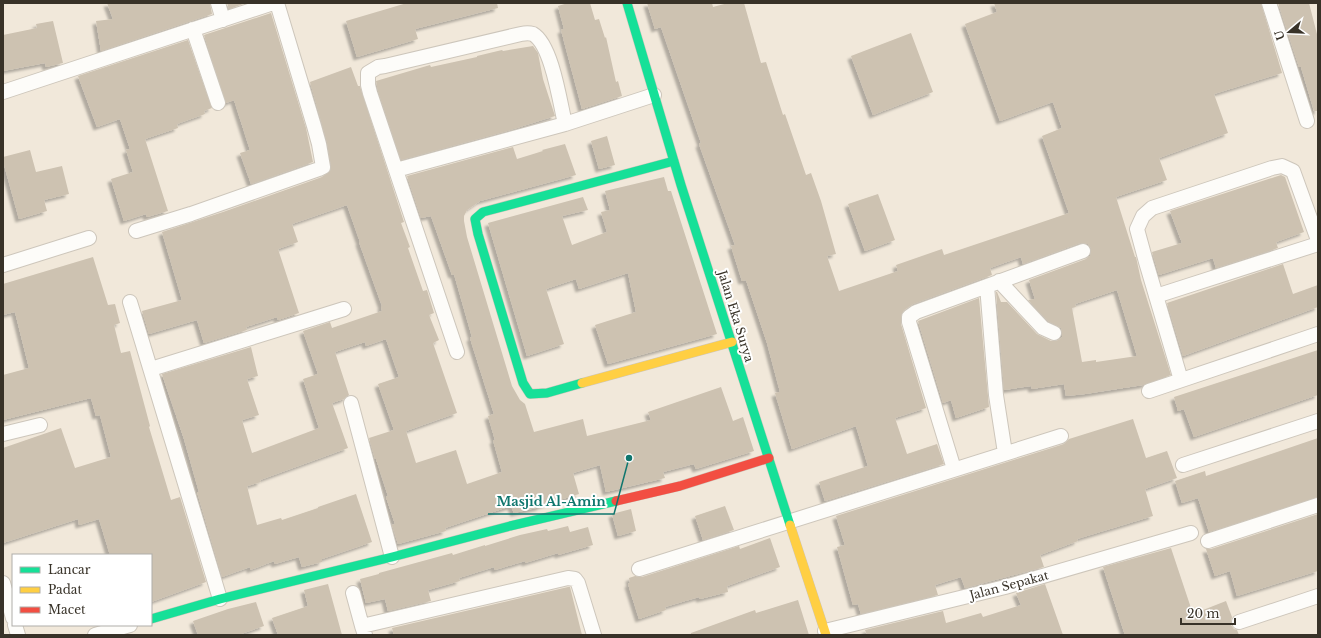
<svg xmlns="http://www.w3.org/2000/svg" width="1321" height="638" font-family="'Libre Baskerville',serif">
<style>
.building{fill:#cdc2b1;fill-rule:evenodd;filter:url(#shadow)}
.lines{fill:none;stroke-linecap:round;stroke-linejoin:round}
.street-casing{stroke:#cdc6bb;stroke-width:16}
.fast-casing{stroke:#cdc6bb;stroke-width:10}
.slow-casing{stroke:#cdc6bb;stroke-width:10}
.jam-casing{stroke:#cdc6bb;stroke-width:10}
.street{stroke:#fdfcf9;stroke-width:14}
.fast{stroke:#16e098;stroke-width:9}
.slow{stroke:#ffcf43;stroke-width:9}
.jam{stroke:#f24e42;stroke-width:9}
.labels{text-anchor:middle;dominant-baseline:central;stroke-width:4;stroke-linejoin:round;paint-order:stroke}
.street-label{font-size:12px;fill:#383228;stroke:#fff}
.leader{fill:none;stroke:#0f766e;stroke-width:1.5}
.callout-dot{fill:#0f766e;stroke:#fff;stroke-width:1.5}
.callout-label{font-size:13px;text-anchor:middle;font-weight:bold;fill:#0f766e;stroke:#fff;stroke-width:4;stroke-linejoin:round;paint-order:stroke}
</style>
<defs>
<filter id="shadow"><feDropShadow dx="-3.5" dy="3.5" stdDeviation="1" flood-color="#0004"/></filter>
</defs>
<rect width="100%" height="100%" fill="#f1e8da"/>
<path class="building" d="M 107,3 L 210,3 L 212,14 L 101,51 L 96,21 L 113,19 Z
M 227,3 L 246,3 L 229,9 Z
M 407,3 L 497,3 L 498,8 L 415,29 L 418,39 L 357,57 L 346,21 Z
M 568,3 L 590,3 L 595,20 L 599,19 L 605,38 L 606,37 L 616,82 L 618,81 L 622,96 L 582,109 L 561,30 L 564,29 L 558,6 Z
M 647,3 L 712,3 L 713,7 L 728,3 L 744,3 L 761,63 L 766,62 L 783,115 L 785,114 L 806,175 L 811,173 L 821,201 L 836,254 L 827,256 L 839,291 L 898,271 L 896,265 L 942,249 L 944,255 L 1069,213 L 1042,136 L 1062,128 L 1053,102 L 1000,121 L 965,24 L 997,12 L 994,3 L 1261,3 L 1282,73 L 1214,94 L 1228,133 L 1159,158 L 1167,180 L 1116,197 L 1135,257 L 1136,257 L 1141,280 L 1171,375 L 1143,385 L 1085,394 L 1066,396 L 1064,384 L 1032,389 L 1031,386 L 1004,390 L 996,292 L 997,292 L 1001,302 L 1007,302 L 1037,334 L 1051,341 L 1059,340 L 1062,337 L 1062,333 L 1061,328 L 1048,321 L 1028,300 L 1035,299 L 1029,280 L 1086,259 L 1090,256 L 1091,248 L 1088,244 L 1080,243 L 1023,264 L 1021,257 L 990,268 L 992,275 L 913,304 L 904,310 L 901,317 L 901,324 L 926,408 L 895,418 L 907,454 L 937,444 L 944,464 L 825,501 L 819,482 L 868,466 L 856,426 L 792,449 L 775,393 L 780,392 L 767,343 L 746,280 L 742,281 L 731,246 L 735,245 L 699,144 L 701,143 L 661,27 L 655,29 ZM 1117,290 L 1137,356 L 1096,362 L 1096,360 L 1082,362 L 1072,308 L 1076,307 L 1075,304 Z
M 1278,3 L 1309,3 L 1318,38 L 1318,111 L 1314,111 L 1301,67 L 1299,67 Z
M 271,13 L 306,128 L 313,162 L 251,184 L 240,153 L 250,150 L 234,100 L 226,103 L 204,35 Z
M 53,21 L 63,63 L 46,67 L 45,63 L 3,71 L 3,35 L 37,28 L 36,24 Z
M 911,33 L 933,92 L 873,115 L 851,56 Z
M 188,40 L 212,108 L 204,111 L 205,114 L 177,124 L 178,128 L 145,139 L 168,211 L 147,217 L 146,214 L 124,221 L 111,179 L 133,172 L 126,150 L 130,149 L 120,119 L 97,127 L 78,76 Z
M 533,46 L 538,53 L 543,79 L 555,116 L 507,131 L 401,160 L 378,91 L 376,81 L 430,65 L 431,67 L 477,57 L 477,56 L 502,50 L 503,51 Z
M 351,67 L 358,86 L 360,86 L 404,222 L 401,223 L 410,247 L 408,248 L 423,291 L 427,290 L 434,313 L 429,315 L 439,340 L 433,343 L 457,413 L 406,431 L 416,463 L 456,450 L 467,484 L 502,472 L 493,440 L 495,440 L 488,416 L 494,414 L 470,338 L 472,337 L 454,274 L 452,275 L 431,216 L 421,218 L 407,176 L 513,147 L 517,159 L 543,151 L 542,150 L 565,144 L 576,175 L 480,201 L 467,210 L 464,216 L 464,221 L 467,237 L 512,386 L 520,400 L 525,404 L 534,432 L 583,419 L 587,436 L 651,420 L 648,412 L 721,387 L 733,421 L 743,417 L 754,451 L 696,469 L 694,464 L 663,472 L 665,478 L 606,492 L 600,465 L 573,473 L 579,494 L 540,506 L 540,507 L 514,513 L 511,506 L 445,528 L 446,531 L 398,544 L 392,525 L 395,524 L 386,497 L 388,496 L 376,459 L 375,459 L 369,438 L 394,430 L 378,384 L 399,377 L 386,339 L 366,346 L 365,342 L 335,352 L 349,395 L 344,399 L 332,403 L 348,448 L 260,480 L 261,482 L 247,486 L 257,525 L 281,518 L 282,520 L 318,508 L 318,507 L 356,494 L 372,542 L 322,559 L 322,562 L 302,567 L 299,557 L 275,564 L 274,561 L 250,570 L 250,567 L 222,577 L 197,492 L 199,492 L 184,439 L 162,374 L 251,347 L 258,376 L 247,379 L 259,415 L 242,420 L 252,453 L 319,428 L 303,379 L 318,374 L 303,331 L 330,322 L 332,328 L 382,311 L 381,306 L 382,306 L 359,242 L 360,242 L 347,205 L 292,224 L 298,242 L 278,249 L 299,313 L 278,320 L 277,317 L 246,327 L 247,330 L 204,343 L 197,320 L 149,334 L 142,311 L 182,300 L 162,232 L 223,212 L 322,177 L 330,171 L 331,166 L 327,142 L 310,82 Z
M 607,136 L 615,165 L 599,169 L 591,141 Z
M 30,150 L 36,172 L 62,166 L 69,194 L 44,200 L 47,211 L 19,219 L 3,161 L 3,157 Z
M 1281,175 L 1285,177 L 1304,232 L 1276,242 L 1278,248 L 1216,268 L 1213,258 L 1159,275 L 1152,252 L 1182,243 L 1170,211 Z
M 664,177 L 668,191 L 671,191 L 717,334 L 608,364 L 595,325 L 636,312 L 628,273 L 579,289 L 576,279 L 546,289 L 564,344 L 527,356 L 488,223 L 583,197 L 588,210 L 562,216 L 572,245 L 607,232 L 601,212 L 610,210 L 605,191 Z
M 878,194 L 895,240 L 865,251 L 848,204 Z
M 93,257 L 108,305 L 115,304 L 120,323 L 114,325 L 121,353 L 130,351 L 150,426 L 149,427 L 171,500 L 180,497 L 206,582 L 151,602 L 151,555 L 110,555 L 99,519 L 79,525 L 78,519 L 3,543 L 3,448 L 61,428 L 75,468 L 111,457 L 100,415 L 96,416 L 91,398 L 3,420 L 3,375 L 29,368 L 15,312 L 3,315 L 3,284 Z
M 1283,264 L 1293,294 L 1318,285 L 1318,307 L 1183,356 L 1167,303 Z
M 979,298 L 989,407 L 956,418 L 951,400 L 943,403 L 918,321 Z
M 1318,350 L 1318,395 L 1194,437 L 1184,409 L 1178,411 L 1174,397 Z
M 1133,419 L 1146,458 L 1167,451 L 1177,478 L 1145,489 L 1153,516 L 1077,539 L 1078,541 L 1040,555 L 1044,567 L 965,588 L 961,577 L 935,585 L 938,595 L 861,614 L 858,604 L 853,605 L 837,547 L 845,545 L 836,516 L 1064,444 L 1069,439 Z
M 1318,438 L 1318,497 L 1209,532 L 1198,498 L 1182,503 L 1175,481 L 1205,471 L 1206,476 Z
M 725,506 L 734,530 L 703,540 L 695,516 Z
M 631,509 L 636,531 L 618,536 L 612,514 Z
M 1318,514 L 1318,571 L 1237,596 L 1230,571 L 1215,576 L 1206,549 L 1211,549 Z
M 568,526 L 570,532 L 588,527 L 593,545 L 558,555 L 558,553 L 525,563 L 525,561 L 495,570 L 494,567 L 459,578 L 460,581 L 428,590 L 431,601 L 388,611 L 385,599 L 366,603 L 360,579 L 379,574 L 379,573 L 452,553 L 453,555 L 485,545 L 485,546 L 520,535 L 547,529 L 548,531 Z
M 770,538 L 780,567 L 727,586 L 728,592 L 700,599 L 699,597 L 665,607 L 666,610 L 639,619 L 628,584 L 630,583 L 629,578 L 635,576 L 642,577 L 739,546 L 740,549 Z
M 1171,548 L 1193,614 L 1226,601 L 1232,617 L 1231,621 L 1231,625 L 1234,629 L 1237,630 L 1239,635 L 1125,635 L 1103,567 Z
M 328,584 L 342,635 L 278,635 L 272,618 L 308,606 L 304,590 Z
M 1045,584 L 1063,635 L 867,635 L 865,630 L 943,611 L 946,623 L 981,613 L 983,617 L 1021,605 L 1016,593 Z
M 568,587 L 570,587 L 582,635 L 394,635 L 392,628 Z
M 798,600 L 809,635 L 691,635 L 691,633 L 755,610 L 756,613 Z
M 256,602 L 264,626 L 238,635 L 198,635 L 193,621 L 228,609 Z"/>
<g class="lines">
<g class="street-casing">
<path id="street" d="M 218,3 L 223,20
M 1269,3 L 1307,121
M 193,29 L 218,103
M 3,92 L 273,3
M 396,170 L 565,124 L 654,95
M 136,231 L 191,214 L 319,169 L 323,167 L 319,144 L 314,126 L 277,3
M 3,265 L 89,238
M 999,281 L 1043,328 L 1054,333
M 987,286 L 996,395 L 1005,453
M 1156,296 L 1318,244
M 130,302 L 220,599
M 457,352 L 370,93 L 368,85 L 368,73 L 378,67 L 385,66 L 521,34 C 525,33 530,33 533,34 C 552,45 560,103 565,124
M 151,369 L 344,309
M 1181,380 L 1146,262 L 1137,229 L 1143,216 L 1152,208 L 1272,168 L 1282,166 L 1293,171 L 1318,240
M 1149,391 L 1318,334
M 351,403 L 392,557
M 3,434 L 40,425
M 1183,465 L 1318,421
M 954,469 L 909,322 L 909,317 L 916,312 L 1083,251
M 1208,541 L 1318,505
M 639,569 L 1061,436
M 3,583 L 13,618
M 353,593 L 362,626
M 1239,622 L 1318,596
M 15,625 L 18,635
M 825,631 L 1005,587 L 1191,533
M 95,635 L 130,625
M 365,635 L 362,626 L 568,578 L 575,579 L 578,583 L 594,635"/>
</g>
<g class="fast-casing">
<path id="fast" d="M 627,3 L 681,185 L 790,525
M 582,383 L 547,393 L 530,394 L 523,383 L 478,234 L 475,219 L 483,212 L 674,161
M 151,619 L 220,599 L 392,557 L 510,526 L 616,501"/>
</g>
<g class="slow-casing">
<path id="slow" d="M 582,383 L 732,342
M 790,525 L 826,635"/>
</g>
<g class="jam-casing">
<path id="jam" d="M 616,501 L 680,486 L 769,458"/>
</g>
<use href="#street" class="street"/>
<use href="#fast" class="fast"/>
<use href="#slow" class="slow"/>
<use href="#jam" class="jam"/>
</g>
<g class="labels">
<g class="street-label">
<text transform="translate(736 316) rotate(73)">Jalan Eka Surya</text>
<text transform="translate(1009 585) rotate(-15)">Jalan Sepakat</text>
</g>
</g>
<path class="leader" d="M629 458L614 514H488"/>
<circle class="callout-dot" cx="629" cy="458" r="4"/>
<g class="callout-label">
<text x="551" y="506">Masjid Al-Amin</text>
</g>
<rect width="1321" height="638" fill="none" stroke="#383228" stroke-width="8"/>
<rect x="12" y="554" width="140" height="72" fill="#ffffff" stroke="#afada9"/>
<rect x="20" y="567" width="20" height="6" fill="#16e098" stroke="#afada9"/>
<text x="48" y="574" font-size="12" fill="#383228">Lancar</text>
<rect x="20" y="587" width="20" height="6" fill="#ffcf43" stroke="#afada9"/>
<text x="48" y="594" font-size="12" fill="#383228">Padat</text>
<rect x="20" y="607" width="20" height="6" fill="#f24e42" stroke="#afada9"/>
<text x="48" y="614" font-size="12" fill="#383228">Macet</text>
<g transform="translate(1289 32) rotate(251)" stroke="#ffffff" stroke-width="3" paint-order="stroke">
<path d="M0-3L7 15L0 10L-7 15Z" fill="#383228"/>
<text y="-6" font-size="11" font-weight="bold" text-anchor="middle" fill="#383228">U</text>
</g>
<path d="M1181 618v6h54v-6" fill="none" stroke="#383228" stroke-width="2"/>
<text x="1187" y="618" font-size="12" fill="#383228" stroke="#ffffff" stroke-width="3" paint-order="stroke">20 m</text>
</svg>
